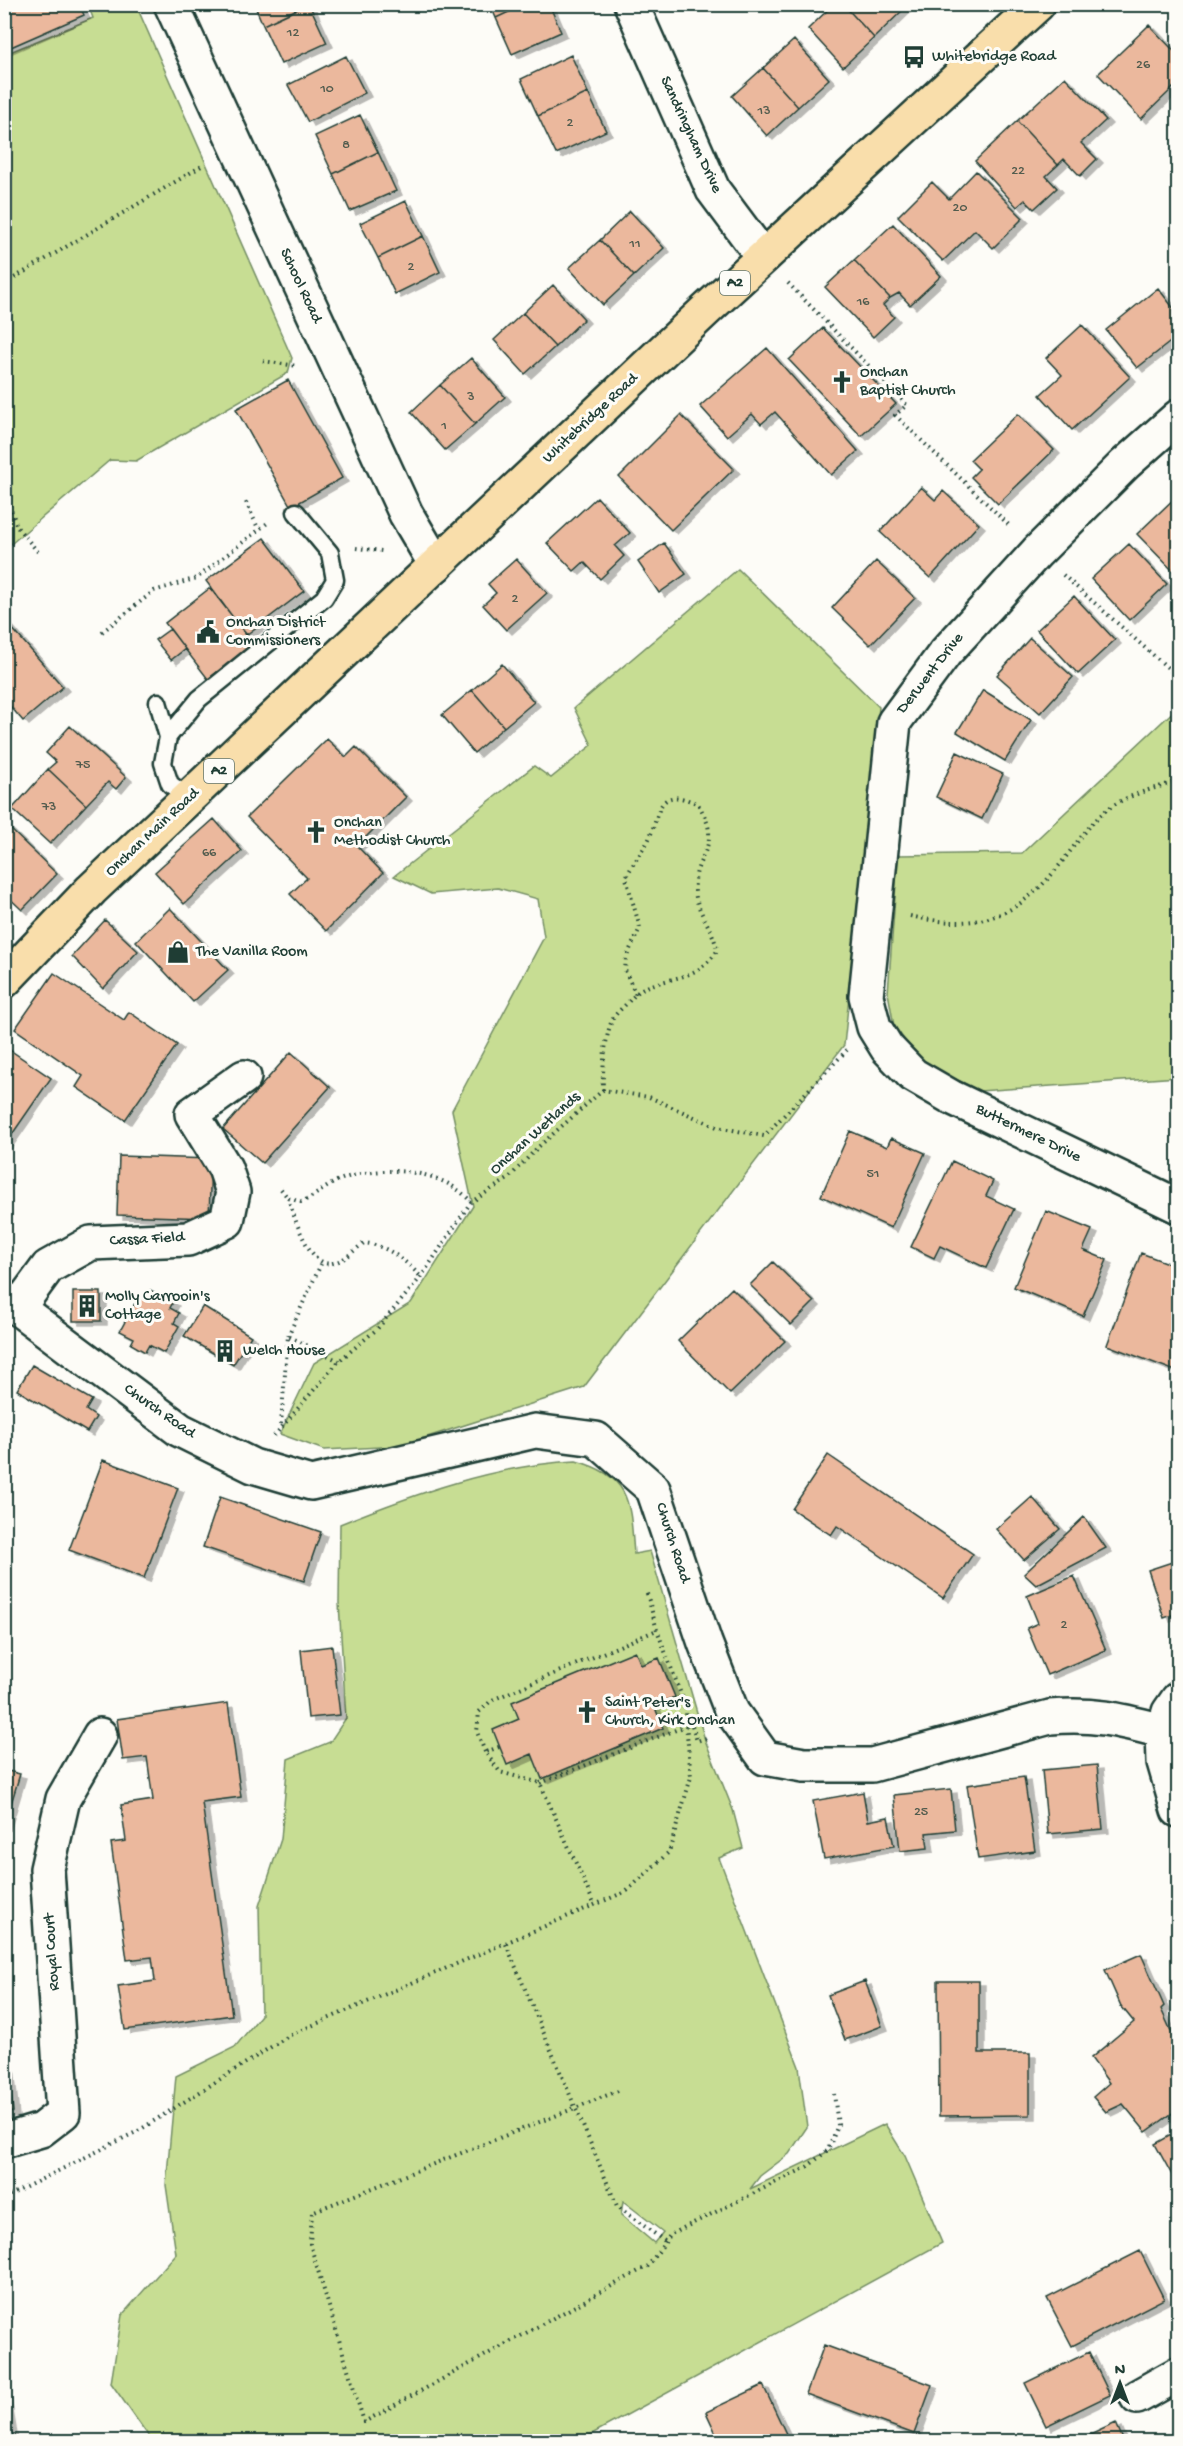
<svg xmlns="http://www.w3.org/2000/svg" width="1183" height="2446" font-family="'Gochi Hand',sans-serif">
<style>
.green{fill:#c7dd93;stroke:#738d64;stroke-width:1.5;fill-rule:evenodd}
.building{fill:#ebb89d;stroke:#1f3d34;stroke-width:1.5;filter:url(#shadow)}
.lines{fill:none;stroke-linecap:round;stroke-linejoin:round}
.lane-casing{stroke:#1f3d34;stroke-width:21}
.street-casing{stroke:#1f3d34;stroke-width:38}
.secondary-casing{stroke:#1f3d34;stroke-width:38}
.highway-casing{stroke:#1f3d34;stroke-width:38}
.path{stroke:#1f3d34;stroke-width:4;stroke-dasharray:1.5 4.5;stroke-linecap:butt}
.lane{stroke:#fdfcf7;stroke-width:16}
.street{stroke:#fdfcf7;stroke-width:33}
.secondary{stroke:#fdfcf7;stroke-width:33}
.highway{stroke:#f9deab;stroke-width:33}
.labels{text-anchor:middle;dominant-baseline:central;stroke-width:6;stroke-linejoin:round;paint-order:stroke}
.number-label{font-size:14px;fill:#525c4e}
.shield{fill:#fdfcf7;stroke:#62766e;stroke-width:1.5}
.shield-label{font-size:15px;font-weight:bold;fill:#1f3d34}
.poi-label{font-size:16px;fill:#1f3d34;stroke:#fdfcf7;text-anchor:start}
.street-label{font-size:16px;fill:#1f3d34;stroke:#fdfcf7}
</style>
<defs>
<filter id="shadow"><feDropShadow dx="6" dy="4" stdDeviation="0" flood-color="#0004"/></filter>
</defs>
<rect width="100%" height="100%" fill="#fdfcf7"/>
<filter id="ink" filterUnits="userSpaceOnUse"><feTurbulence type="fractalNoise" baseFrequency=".0167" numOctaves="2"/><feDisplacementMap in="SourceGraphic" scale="12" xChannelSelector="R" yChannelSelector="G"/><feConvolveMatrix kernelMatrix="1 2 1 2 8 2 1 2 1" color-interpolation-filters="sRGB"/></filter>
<g filter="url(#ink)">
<path class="green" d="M 88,5 L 136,5 L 292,358 L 288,373 L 136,461 L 110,460 L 5,549 L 5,54 L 93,18 Z
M 738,569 L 879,707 L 844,1045 L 584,1387 L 399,1446 L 324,1450 L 280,1434 L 314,1363 L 411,1303 L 473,1206 L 452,1110 L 544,937 L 538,899 L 498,888 L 431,894 L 394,876 L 534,766 L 551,778 L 592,745 L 574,708 Z
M 1178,707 L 1178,1077 L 979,1091 L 921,1062 L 894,1026 L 888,993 L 898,855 L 1022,853 Z
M 576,1461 C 632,1476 630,1504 634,1554 L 650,1551 L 705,1740 L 733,1810 L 743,1848 L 719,1858 L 799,2067 L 807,2127 L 789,2154 L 760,2176 L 750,2189 L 885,2124 L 905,2156 L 942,2243 L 579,2441 L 152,2441 L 111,2383 L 122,2315 L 176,2254 L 166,2185 L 176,2076 L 235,2047 L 261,2015 L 259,1906 L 281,1839 L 288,1759 L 330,1742 L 346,1718 L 339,1603 L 340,1524 C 414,1494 496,1465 576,1461 ZM 623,2201 L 663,2232 L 654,2243 L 621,2215 Z"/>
<path class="building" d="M 4,4 L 79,4 L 84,15 L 4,50 Z
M 254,4 L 308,4 L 263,25 Z
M 309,4 L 327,43 L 281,64 L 263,25 Z
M 490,4 L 526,4 L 496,18 Z
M 526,4 L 549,4 L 561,32 L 512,54 L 496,18 Z
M 834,4 L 843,4 L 874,38 L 843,67 L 808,29 Z
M 843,4 L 902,4 L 905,8 L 874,38 Z
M 1149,25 L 1178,55 L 1178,91 L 1174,87 L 1141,119 L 1098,74 Z
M 794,40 L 829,79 L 798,107 L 763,68 Z
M 571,55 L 588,93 L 538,116 L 521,79 Z
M 346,56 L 365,93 L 308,122 L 288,85 Z
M 763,68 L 798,107 L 767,136 L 732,96 Z
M 1065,77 L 1106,120 L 1081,143 L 1097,159 L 1080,176 L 1064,159 L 1058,165 L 1017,121 Z
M 588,93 L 606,131 L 556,154 L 538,116 Z
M 360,115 L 378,152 L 333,174 L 315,136 Z
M 1017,121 L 1058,165 L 1046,176 L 1057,188 L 1034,209 L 1025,200 L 1017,207 L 975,161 Z
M 378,152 L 396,191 L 350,211 L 333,174 Z
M 976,171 L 1023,218 L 993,248 L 975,230 L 943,261 L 898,216 L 932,182 L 949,199 Z
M 406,201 L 423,236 L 378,258 L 360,223 Z
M 630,211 L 664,248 L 634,276 L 600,240 Z
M 893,224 L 941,276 L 910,305 L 899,293 L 890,298 L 854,260 Z
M 423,236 L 440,272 L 395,294 L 378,258 Z
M 600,240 L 634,276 L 603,305 L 569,268 Z
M 854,260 L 890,298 L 883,305 L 894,317 L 873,337 L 825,287 Z
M 553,285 L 584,319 L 555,347 L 523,313 Z
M 1158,288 L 1178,314 L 1178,336 L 1137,368 L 1106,330 Z
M 523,313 L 555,347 L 525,374 L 494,340 Z
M 1082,325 L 1130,377 L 1072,430 L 1040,395 L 1062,375 L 1046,358 Z
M 823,328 L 896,404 L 861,436 L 789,360 Z
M 767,348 L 858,451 L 831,475 L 775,412 L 761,424 L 752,414 L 727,436 L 700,406 Z
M 471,358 L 505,397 L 475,424 L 440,385 Z
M 288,380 L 342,478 L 291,507 L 236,409 Z
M 440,385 L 475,424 L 445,450 L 411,412 Z
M 1018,414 L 1054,450 L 998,504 L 971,477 L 979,469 L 970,460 Z
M 681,415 L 734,469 L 671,530 L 619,477 Z
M 921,487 L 935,500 L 943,491 L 979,524 L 930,578 L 880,532 Z
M 1178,495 L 1178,570 L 1175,573 L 1137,534 Z
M 597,497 L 630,533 L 615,546 L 624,556 L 600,579 L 584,562 L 574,571 L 547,543 Z
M 264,538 L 304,591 L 246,635 L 206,581 Z
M 664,543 L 686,574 L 659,593 L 638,562 Z
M 1129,544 L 1167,584 L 1129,620 L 1091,579 Z
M 516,559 L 547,593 L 506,630 L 483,605 L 496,593 L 488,584 Z
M 876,561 L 915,598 L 870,645 L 832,608 Z
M 210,588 L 254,644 L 208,679 L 165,623 Z
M 1074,596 L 1115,640 L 1078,674 L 1037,630 Z
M 4,619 L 63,687 L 23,721 L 4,699 Z
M 170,629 L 185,649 L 171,660 L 155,640 Z
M 1030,638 L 1073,677 L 1040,713 L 997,675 Z
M 502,664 L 534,702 L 504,727 L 472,690 Z
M 472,690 L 504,727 L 474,753 L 442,715 Z
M 983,690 L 1031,720 L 1005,761 L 957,732 Z
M 70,726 L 126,777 L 116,789 L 108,782 L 86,805 L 48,769 L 56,762 L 46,753 Z
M 327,739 L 346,757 L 356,747 L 406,797 L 357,846 L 383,873 L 326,931 L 290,894 L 307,878 L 247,817 Z
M 957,752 L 1003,774 L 982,819 L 936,797 Z
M 48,769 L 86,805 L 50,844 L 12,809 Z
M 214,819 L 242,851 L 184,904 L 155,872 Z
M 4,823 L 57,874 L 22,910 L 4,893 Z
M 170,908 L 228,970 L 193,1002 L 136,941 Z
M 105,920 L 138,951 L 103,989 L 72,956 Z
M 54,973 L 124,1020 L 129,1012 L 177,1045 L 125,1120 L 76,1087 L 83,1076 L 15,1029 Z
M 4,1046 L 51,1078 L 4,1146 Z
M 291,1052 L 330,1087 L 262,1163 L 223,1129 Z
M 850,1131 L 887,1147 L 891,1138 L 925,1153 L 891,1228 L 821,1196 Z
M 119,1156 L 211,1159 L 209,1218 L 117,1215 Z
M 952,1161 L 993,1181 L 986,1196 L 1014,1209 L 986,1268 L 940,1246 L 934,1258 L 911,1247 Z
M 1046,1211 L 1092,1230 L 1083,1250 L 1107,1260 L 1083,1316 L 1014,1287 Z
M 1141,1253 L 1178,1267 L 1178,1372 L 1107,1345 Z
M 773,1262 L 814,1302 L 791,1325 L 750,1285 Z
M 732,1288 L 785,1341 L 730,1394 L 678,1341 Z
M 150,1290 L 173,1302 L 170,1308 L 179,1313 L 174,1323 L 179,1326 L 164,1353 L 149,1345 L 145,1352 L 131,1344 L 134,1338 L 120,1331 L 140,1294 L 146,1297 Z
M 73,1292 L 101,1292 L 101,1321 L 73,1321 Z
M 203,1306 L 251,1336 L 233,1365 L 184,1336 Z
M 32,1365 L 92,1400 L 86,1410 L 96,1417 L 87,1432 L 17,1390 Z
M 828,1455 L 973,1554 L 943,1598 L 837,1526 L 831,1535 L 792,1509 Z
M 103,1460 L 178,1488 L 144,1578 L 69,1550 Z
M 220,1497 L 321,1532 L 304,1581 L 203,1547 Z
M 1032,1497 L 1060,1529 L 1024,1560 L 996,1529 Z
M 1084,1517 L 1106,1548 L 1036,1585 L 1024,1574 Z
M 1178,1560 L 1178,1613 L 1164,1618 L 1148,1570 Z
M 1074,1576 L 1106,1650 L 1047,1675 L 1027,1628 L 1038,1623 L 1027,1596 Z
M 332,1646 L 340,1715 L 308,1718 L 301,1650 Z
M 635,1651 L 641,1665 L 659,1658 L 675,1697 L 654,1705 L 663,1728 L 542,1779 L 532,1754 L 507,1765 L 493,1730 L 519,1719 L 512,1702 Z
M 228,1703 L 241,1797 L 202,1802 L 232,2015 L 125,2030 L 118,1986 L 155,1981 L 152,1957 L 127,1960 L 111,1843 L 126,1841 L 121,1805 L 153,1800 L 147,1757 L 123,1760 L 117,1719 Z
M 1097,1765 L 1103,1829 L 1048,1834 L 1042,1770 Z
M 4,1770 L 20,1774 L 4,1827 Z
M 1024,1777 L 1035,1851 L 978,1859 L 967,1785 Z
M 951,1789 L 955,1830 L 926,1833 L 928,1848 L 900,1851 L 894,1795 Z
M 863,1792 L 868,1821 L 888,1817 L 894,1846 L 824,1859 L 813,1801 Z
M 1141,1954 L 1164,2006 L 1161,2009 L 1177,2044 L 1170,2049 L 1178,2067 L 1178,2109 L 1146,2132 L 1123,2104 L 1106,2112 L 1093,2097 L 1109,2083 L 1091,2058 L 1134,2022 L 1121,2006 L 1105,1970 Z
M 865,1981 L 882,2026 L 845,2040 L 828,1995 Z
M 938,1981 L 979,1981 L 979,2053 L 1030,2053 L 1030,2115 L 939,2116 Z
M 7,2055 L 13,2112 L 4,2113 L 4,2056 Z
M 1178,2131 L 1178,2186 L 1155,2144 Z
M 1140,2251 L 1164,2299 L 1072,2346 L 1047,2298 Z
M 824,2345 L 932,2385 L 914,2434 L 806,2394 Z
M 1089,2352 L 1110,2395 L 1046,2426 L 1025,2383 Z
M 763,2385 L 787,2436 L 776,2442 L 720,2442 L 706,2412 Z
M 5,2395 L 13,2442 L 4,2442 Z
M 1116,2423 L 1124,2442 L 1075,2442 Z"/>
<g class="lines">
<g class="lane-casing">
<path id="lane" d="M 158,702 L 168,737 L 163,763 L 170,784 L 190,799
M 168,737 L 199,699 L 324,598 L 335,580 L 330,553 L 296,512"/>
</g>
<g class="street-casing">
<path id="street" d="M 171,4 L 406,514 L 436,565
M 631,4 L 713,190 L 763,257
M 1178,417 L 1125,464 L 1037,552 L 945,653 L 894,722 L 866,996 L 874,1027 L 887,1048 L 913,1075 L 951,1097 L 1178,1206
M 18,1308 L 48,1267 L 91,1243 L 188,1239 L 227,1221 L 233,1192 L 225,1168 L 192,1114 L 244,1077
M 1163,1731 L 1169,1712 L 1178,1699
M 4,2141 L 41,2130 L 63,2113 L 47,1869 L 63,1799 L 100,1735
M 1137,2397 L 1178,2374"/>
</g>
<g class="secondary-casing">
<path id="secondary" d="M 4,1298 L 180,1430 L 253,1466 L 311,1483 L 535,1431 L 596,1439 L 653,1489 L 705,1643 L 732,1712 L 765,1758 L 804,1765 L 872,1765 L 1050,1717 C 1095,1713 1120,1720 1163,1731 L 1164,1762 L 1178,1810"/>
</g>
<g class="highway-casing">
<path id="highway" d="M 4,981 L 91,890 L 706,310 L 1038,4"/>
</g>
<path class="path" d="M 788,283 L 907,405 L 895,415 L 1011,527
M 4,284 L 205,164
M 263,361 L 297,366
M 4,488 L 17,527 L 38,552
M 246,502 L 258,528
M 356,548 L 382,551
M 1063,575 L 1178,677
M 102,632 L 154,591 L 197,578 L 270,521
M 910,916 C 972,930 1012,921 1053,873 C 1070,853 1084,830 1103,813 C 1123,795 1154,789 1178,781
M 603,1090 C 602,1074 605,1030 614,1017 C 618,1011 625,1006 630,1000 C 634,996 639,990 644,988 C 672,976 698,980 717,951 C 714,928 697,914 695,891 C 692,852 726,849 698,804 C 655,784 661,814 648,841 C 641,854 632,864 626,878 L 640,928 L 626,958 L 625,970 L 636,995
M 281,1189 L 288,1198 L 301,1202 C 314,1197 325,1187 337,1181 C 377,1164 442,1167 471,1202
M 288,1198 C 294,1216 310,1270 333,1263 C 346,1260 354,1250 364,1243 C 387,1245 406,1261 421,1277
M 288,1336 L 321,1264
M 281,1424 L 288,1336 L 339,1361
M 274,1436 L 339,1361 L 377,1329 L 421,1277 L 471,1202 L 508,1179 L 537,1148 L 603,1090 L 649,1097 L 717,1127 L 764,1136 L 847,1050
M 685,1719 L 690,1719 L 697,1741 L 706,1738
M 499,1747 L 485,1752 L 500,1772 L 540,1783 L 595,1906
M 485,1752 L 477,1732 L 479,1712 L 492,1700 L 657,1630
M 540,1783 L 686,1726
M 506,1944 L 617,2206 L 666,2242
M 618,2091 L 312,2212 L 310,2244 L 364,2422 L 648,2266 L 671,2234 L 807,2167 L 828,2150 L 838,2125 L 834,2094
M 4,2198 L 138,2131 L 290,2035 L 627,1891 L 669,1852 L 691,1777 L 684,1702 L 657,1630 L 646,1590"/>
<use href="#lane" class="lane"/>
<use href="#street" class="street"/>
<use href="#secondary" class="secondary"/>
<use href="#highway" class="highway"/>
</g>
</g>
<defs>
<g id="bus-bare" transform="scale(1.8)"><path d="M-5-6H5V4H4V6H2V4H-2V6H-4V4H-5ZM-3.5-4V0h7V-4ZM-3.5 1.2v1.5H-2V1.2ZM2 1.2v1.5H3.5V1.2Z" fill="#1f3d34" stroke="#fdfcf7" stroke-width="2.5" paint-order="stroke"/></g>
<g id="church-bare" transform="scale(1.8)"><path d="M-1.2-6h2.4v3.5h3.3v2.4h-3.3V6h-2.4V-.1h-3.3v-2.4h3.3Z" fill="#1f3d34" stroke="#fdfcf7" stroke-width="2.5" paint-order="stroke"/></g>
<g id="civic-bare" transform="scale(1.8)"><path d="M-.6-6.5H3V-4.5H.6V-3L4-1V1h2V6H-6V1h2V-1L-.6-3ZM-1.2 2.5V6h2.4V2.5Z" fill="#1f3d34" stroke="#fdfcf7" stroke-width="2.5" paint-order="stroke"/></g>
<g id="shop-bare" transform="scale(1.8)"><path d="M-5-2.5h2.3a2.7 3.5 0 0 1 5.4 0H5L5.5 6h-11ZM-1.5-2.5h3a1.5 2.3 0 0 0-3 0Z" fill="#1f3d34" stroke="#fdfcf7" stroke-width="2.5" paint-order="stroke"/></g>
<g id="building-bare" transform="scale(1.8)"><path d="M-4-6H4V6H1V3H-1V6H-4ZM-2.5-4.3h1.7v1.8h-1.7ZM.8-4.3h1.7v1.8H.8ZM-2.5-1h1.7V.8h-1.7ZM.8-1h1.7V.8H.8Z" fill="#1f3d34" stroke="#fdfcf7" stroke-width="2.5" paint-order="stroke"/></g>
</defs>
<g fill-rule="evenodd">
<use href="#bus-bare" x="914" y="57"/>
<use href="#church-bare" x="842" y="382"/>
<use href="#civic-bare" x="208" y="632"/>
<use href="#church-bare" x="316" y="832"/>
<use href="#shop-bare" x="178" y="952"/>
<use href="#building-bare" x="87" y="1306"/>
<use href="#building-bare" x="225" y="1351"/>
<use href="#church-bare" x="587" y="1712"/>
</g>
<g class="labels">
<g class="number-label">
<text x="293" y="33">12</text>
<text x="1143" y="65">26</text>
<text x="327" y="89">10</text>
<text x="764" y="111">13</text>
<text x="570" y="123">2</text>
<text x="346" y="145">8</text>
<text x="1018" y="171">22</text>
<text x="960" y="208">20</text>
<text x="635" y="244">11</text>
<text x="411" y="267">2</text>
<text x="863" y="302">16</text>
<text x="471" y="397">3</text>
<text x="444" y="426">1</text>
<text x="515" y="599">2</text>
<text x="83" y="765">75</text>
<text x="49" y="807">73</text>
<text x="209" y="853">66</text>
<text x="873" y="1174">51</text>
<text x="1064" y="1625">2</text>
<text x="921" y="1812">25</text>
</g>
<g class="shield">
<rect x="720" y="271" width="30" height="24" rx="4.5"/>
<rect x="204" y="759" width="30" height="24" rx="4.5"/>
</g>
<g class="shield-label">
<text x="735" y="283">A2</text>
<text x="219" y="771">A2</text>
</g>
<g class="poi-label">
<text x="932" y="57">Whitebridge Road</text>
<text x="860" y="373">Onchan<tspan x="860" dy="18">Baptist Church</tspan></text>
<text x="226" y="623">Onchan District<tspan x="226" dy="18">Commissioners</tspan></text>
<text x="334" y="823">Onchan<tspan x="334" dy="18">Methodist Church</tspan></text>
<text x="196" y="952">The Vanilla Room</text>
<text x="105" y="1297">Molly Carrooin's<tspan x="105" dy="18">Cottage</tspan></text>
<text x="243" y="1351">Welch House</text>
<text x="605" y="1703">Saint Peter's<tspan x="605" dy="18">Church, Kirk Onchan</tspan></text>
</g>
<g class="street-label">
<text transform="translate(690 135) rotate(65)">Sandringham Drive</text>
<text transform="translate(300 286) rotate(65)">School Road</text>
<text transform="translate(591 419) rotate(-43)">Whitebridge Road</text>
<text transform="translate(931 674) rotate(-52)">Derwent Drive</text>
<text transform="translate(153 833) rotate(-43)">Onchan Main Road</text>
<text transform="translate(536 1134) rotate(-42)">Onchan Wetlands</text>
<text transform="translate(1028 1134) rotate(26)">Buttermere Drive</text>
<text transform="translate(147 1240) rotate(-3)">Cassa Field</text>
<text transform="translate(159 1412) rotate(35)">Church Road</text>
<text transform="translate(672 1543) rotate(72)">Church Road</text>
<text transform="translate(53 1952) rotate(-94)">Royal Court</text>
</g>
</g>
<rect width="1183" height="2446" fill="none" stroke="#fdfcf7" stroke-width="24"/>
<rect x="12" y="12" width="1159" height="2422" fill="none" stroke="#1f3d34" stroke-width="2" filter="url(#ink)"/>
<g transform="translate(1120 2383)" stroke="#fdfcf7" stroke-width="4.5" paint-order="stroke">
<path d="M0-4.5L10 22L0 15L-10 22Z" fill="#1f3d34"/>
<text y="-9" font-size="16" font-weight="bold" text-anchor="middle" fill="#1f3d34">N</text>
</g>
</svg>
